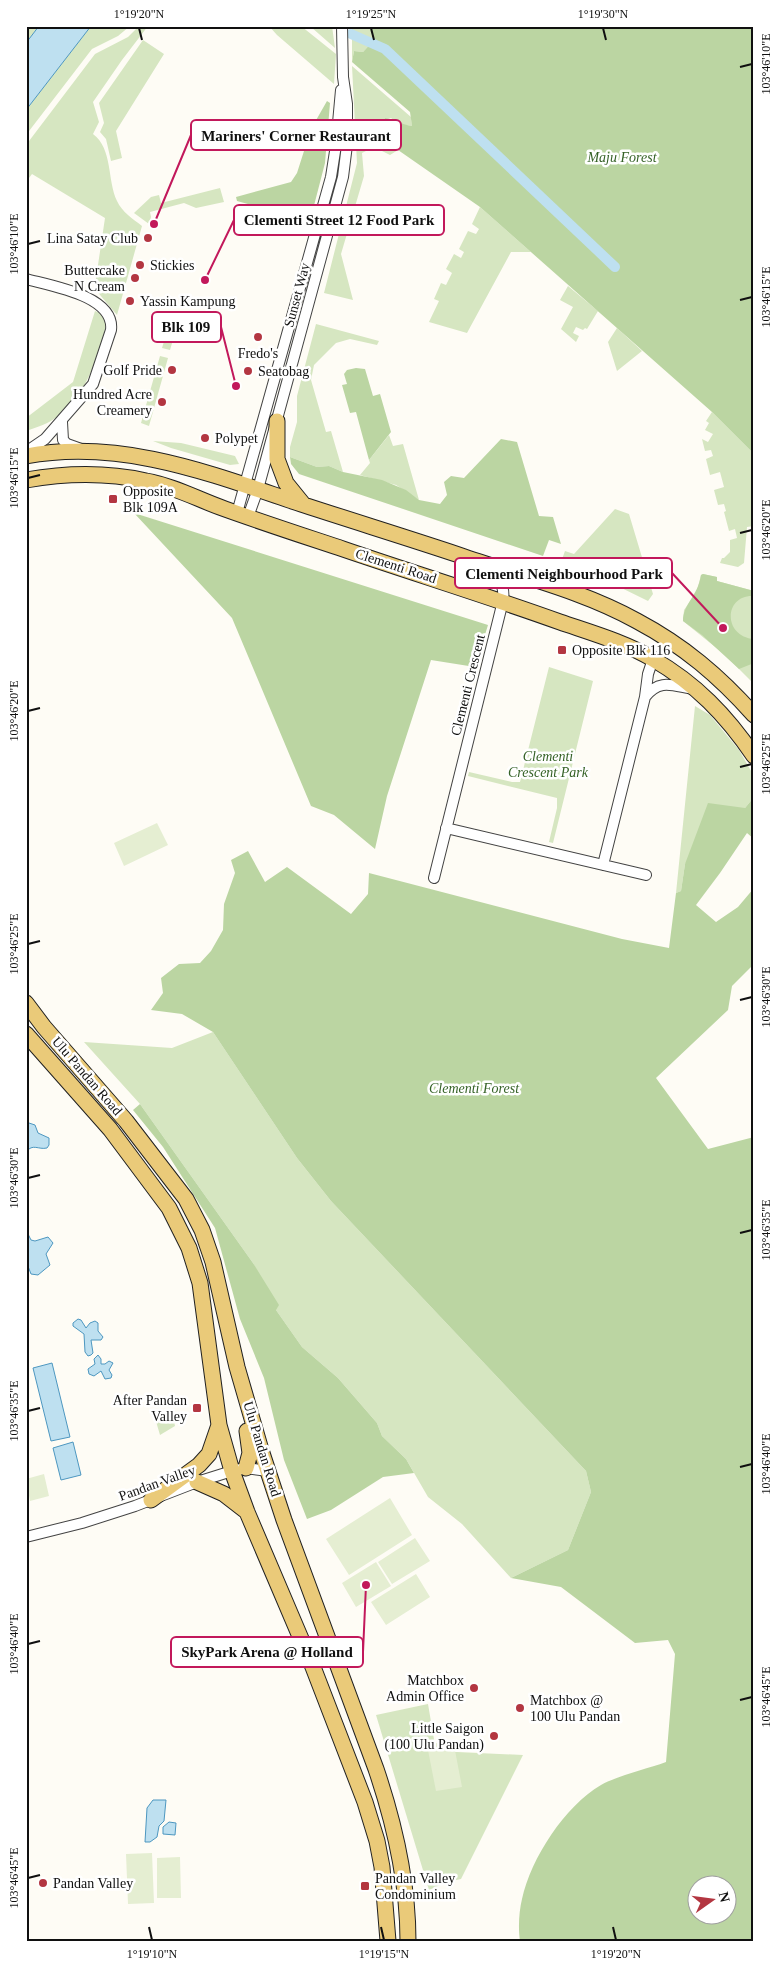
<svg xmlns="http://www.w3.org/2000/svg" width="780" height="1967" font-family="'Times New Roman',serif">
<style>
.green{fill:#d6e6c1}
.forest{fill:#bbd5a2;fill-rule:evenodd}
.pitch{fill:#e5eed2}
.water{fill:#bee0f0;stroke:#4d97c0}
.lines{fill:none;stroke-linecap:round;stroke-linejoin:round}
.canal{stroke:#bee0f0;stroke-width:10}
.street-casing{stroke:#434343;stroke-width:12}
.primary-casing{stroke:#212121;stroke-width:17}
.street{stroke:#fff;stroke-width:10}
.primary{stroke:#eaca79;stroke-width:15}
.ticks{fill:none;stroke:#101010;stroke-width:2}
.poi-dot{fill:#b33641;stroke:#fff;stroke-width:2}
.labels{text-anchor:middle;dominant-baseline:central;stroke-width:5;stroke-linejoin:round;paint-order:stroke}
.park-label{font-size:14px;font-style:italic;fill:#356227;stroke:#fff}
.poi-label{font-size:14px;fill:#101010;stroke:#fff;text-anchor:start}
.street-label{font-size:14px;fill:#101010;stroke:#fff}
.leader{fill:none;stroke:#c2185b;stroke-width:2}
.callout-dot{fill:#c2185b;stroke:#fff;stroke-width:2}
.callout{fill:#fff;stroke:#c2185b;stroke-width:2}
.callout-label{font-size:15px;text-anchor:middle;font-weight:bold;fill:#101010}
.neatline{fill:none;stroke:#101010;stroke-width:2}
.ticks-label{font-size:12px;text-anchor:middle;fill:#101010}
</style>
<rect width="100%" height="100%" fill="#fefcf5"/>
<path class="green" d="M 26,26 L 39,26 L 26,43 Z
M 91,26 L 130,26 L 118,36 L 92,49 L 26,135 L 26,110 Z
M 139,26 L 148,26 L 122,60 L 93,102 L 99,122 L 93,134 C 113,149 107,180 117,201 C 122,212 133,219 142,226 L 117,315 L 95,289 L 95,285 L 105,218 L 32,174 L 26,182 L 26,145 L 95,54 L 128,37 Z
M 269,26 L 301,26 L 336,54 L 334,84 L 277,35 Z
M 310,26 L 332,26 L 335,48 L 311,27 Z
M 352,26 L 372,26 L 370,31 L 374,40 L 363,52 L 354,51 L 352,62 Z
M 143,40 L 164,54 L 116,131 L 122,158 L 111,161 L 106,139 L 100,132 L 104,123 L 99,103 Z
M 352,66 L 411,117 L 412,126 L 398,124 L 391,118 L 385,118 L 376,126 L 366,125 L 361,136 L 398,150 L 390,155 L 374,147 L 362,153 L 364,176 L 341,254 L 353,300 L 324,293 L 357,163 Z
M 220,188 L 224,202 L 196,208 L 184,203 L 150,212 L 151,217 L 149,224 L 134,213 L 151,197 L 159,195 L 161,203 Z
M 480,207 L 531,252 L 511,252 L 467,333 L 429,322 L 439,301 L 434,299 L 441,283 L 446,285 L 452,273 L 446,269 L 454,254 L 461,258 L 464,252 L 459,249 L 468,231 L 476,234 L 479,229 L 472,224 Z
M 568,286 L 598,311 L 587,329 L 585,328 L 583,330 L 576,327 L 573,333 L 579,336 L 576,342 L 561,329 L 573,307 L 560,300 Z
M 95,311 C 100,313 104,315 105,321 C 108,331 93,370 87,380 C 81,393 68,407 58,416 C 48,424 38,427 26,431 L 26,418 L 73,382 Z
M 316,324 L 379,341 L 377,345 L 350,339 L 336,343 L 314,365 L 311,380 L 326,432 L 331,431 L 343,472 L 329,466 L 317,467 L 290,457 L 290,447 L 297,422 L 297,396 Z
M 617,328 L 642,351 L 617,371 L 608,342 Z
M 175,333 L 170,350 L 162,348 L 166,335 Z
M 160,356 L 168,358 L 149,426 L 141,423 Z
M 712,412 L 754,454 L 754,526 L 747,527 L 744,563 L 738,567 L 720,563 L 722,558 L 724,558 L 730,552 L 730,540 L 737,538 L 735,529 L 729,531 L 724,512 L 726,511 L 724,504 L 718,505 L 714,490 L 724,487 L 720,472 L 710,475 L 706,459 L 713,456 L 711,450 L 705,451 L 702,439 L 708,442 L 713,434 L 705,430 L 709,423 L 706,421 Z
M 389,435 L 393,446 L 403,444 L 419,500 L 396,485 L 360,475 L 370,463 L 369,460 Z
M 153,441 L 181,443 L 235,456 L 239,464 L 230,465 L 171,448 Z
M 615,509 L 629,514 L 653,594 L 648,601 L 591,573 L 561,562 L 565,551 L 574,554 Z
M 703,574 L 717,577 L 717,581 L 754,591 L 754,684 L 725,655 L 683,621 L 684,610 L 697,591 L 701,575 Z
M 549,667 L 593,681 L 553,843 L 549,842 L 557,808 L 557,798 L 468,776 L 469,772 L 512,782 L 520,782 Z
M 695,706 L 710,715 L 739,750 L 754,776 L 754,797 L 745,808 L 685,864 L 681,891 L 676,893 Z
M 213,1032 L 297,1158 L 331,1201 L 586,1471 L 591,1492 L 568,1550 L 511,1578 L 462,1524 L 428,1497 L 406,1459 L 382,1436 L 377,1423 L 338,1378 L 302,1347 L 276,1310 L 253,1263 L 140,1104 L 84,1042 L 172,1048 Z
M 160,1410 L 173,1417 L 175,1426 L 160,1435 L 155,1418 L 155,1411 Z
M 428,1704 L 436,1751 L 523,1755 L 461,1879 L 447,1882 L 429,1890 L 376,1715 Z"/>
<path class="forest" d="M 372,26 L 754,26 L 754,454 L 712,412 L 480,207 L 398,150 L 361,136 L 361,128 L 366,125 L 377,126 L 385,118 C 393,118 401,125 412,126 L 410,112 L 352,62 L 354,51 L 363,52 L 374,40 L 370,31 Z
M 327,101 L 330,103 L 325,163 L 310,221 L 237,201 L 236,197 L 291,182 L 297,173 L 311,129 Z
M 356,368 L 365,369 L 373,396 L 380,394 L 391,432 L 369,460 L 356,412 L 350,413 L 342,385 L 347,384 L 344,374 L 347,370 Z
M 501,439 L 517,442 L 539,516 L 553,517 L 561,544 L 549,540 L 543,556 L 299,474 L 291,464 L 290,457 L 317,467 L 329,466 L 343,472 L 382,480 L 406,490 L 419,500 L 440,504 L 447,495 L 444,482 L 451,476 L 464,478 Z
M 134,513 L 488,625 L 475,667 L 431,660 L 387,796 L 375,849 L 334,815 L 311,806 L 232,618 Z
M 703,574 L 717,577 L 717,581 L 754,591 L 754,596 C 724,594 722,636 754,639 L 754,663 L 739,669 L 702,635 L 683,621 C 683,604 698,596 701,575 Z
M 754,797 L 754,839 L 747,833 L 720,873 L 696,905 L 716,922 L 738,907 L 754,888 L 754,964 L 732,986 L 728,1010 L 656,1078 L 708,1149 L 754,1137 L 754,1941 L 520,1941 C 518,1928 519,1911 522,1899 C 531,1858 565,1806 601,1785 C 619,1775 647,1769 666,1762 L 675,1654 L 668,1640 L 635,1643 L 561,1587 L 511,1578 L 568,1550 L 591,1492 L 586,1471 L 331,1201 L 297,1158 L 213,1032 L 182,1014 L 151,1010 L 163,993 L 161,978 L 179,964 L 200,963 L 211,951 L 223,930 L 224,904 L 235,873 L 231,860 L 248,851 L 265,882 L 287,867 L 351,914 L 368,894 L 369,873 L 622,939 L 669,948 L 676,893 L 681,891 L 685,864 L 708,803 L 745,808 ZM 728,1884 L 728,1914 L 698,1914 L 698,1884 Z
M 140,1104 L 253,1263 L 279,1305 L 276,1310 L 302,1347 L 338,1378 L 377,1423 L 382,1436 L 406,1459 L 414,1473 L 383,1477 L 331,1510 L 307,1519 L 284,1460 L 264,1378 L 240,1319 L 215,1228 L 163,1147 L 133,1110 Z"/>
<path class="pitch" d="M 157,823 L 168,845 L 124,866 L 114,843 Z
M 44,1474 L 49,1496 L 30,1501 L 26,1479 Z
M 390,1498 L 412,1535 L 349,1575 L 326,1539 Z
M 415,1538 L 430,1561 L 392,1584 L 378,1562 Z
M 376,1562 L 391,1586 L 356,1607 L 342,1583 Z
M 416,1574 L 430,1597 L 386,1625 L 371,1602 Z
M 453,1740 L 462,1787 L 436,1791 L 427,1745 Z
M 152,1853 L 154,1903 L 128,1904 L 126,1854 Z
M 180,1857 L 181,1898 L 157,1898 L 157,1858 Z"/>
<path class="water" d="M 39,26 L 91,26 L 26,110 L 26,43 Z
M 26,1122 L 35,1125 L 38,1133 L 49,1138 L 49,1145 L 47,1148 C 38,1150 33,1143 26,1152 Z
M 26,1230 L 31,1240 L 35,1241 L 48,1237 L 53,1243 L 46,1254 L 50,1265 L 38,1275 L 31,1274 L 26,1261 Z
M 78,1319 L 81,1320 L 86,1328 L 90,1323 L 95,1321 L 98,1323 L 98,1331 L 103,1337 L 101,1340 L 91,1340 L 93,1353 L 91,1355 L 88,1356 L 85,1352 L 84,1334 L 73,1326 L 73,1323 Z
M 98,1355 L 101,1359 L 101,1364 L 105,1364 L 109,1361 L 113,1363 L 109,1370 L 112,1375 L 111,1378 L 105,1379 L 101,1371 L 94,1376 L 89,1374 L 88,1369 L 95,1364 L 94,1359 Z
M 52,1363 L 70,1437 L 51,1441 L 33,1368 Z
M 73,1442 L 81,1475 L 61,1480 L 53,1448 Z
M 153,1800 L 166,1800 L 164,1821 L 159,1826 L 157,1837 L 150,1842 L 145,1842 L 147,1808 Z
M 169,1822 L 176,1823 L 175,1835 L 163,1834 L 163,1827 Z"/>
<g class="lines">
<path class="canal" d="M 351,34 L 385,49 L 615,267"/>
<g class="street-casing">
<path id="street" d="M 26,279 C 52,286 115,296 111,330 L 93,384 L 45,439 L 26,452
M 62,422 L 63,440 L 67,444 L 81,449
M 237,513 L 331,177 L 336,145 L 341,90
M 248,517 L 258,489 L 343,177 L 347,145 L 347,104 L 343,77 L 342,26
M 645,697 C 660,678 673,686 693,689
M 446,828 L 646,875
M 603,865 L 645,697 L 648,674 L 653,659
M 434,878 L 503,601 C 506,580 494,577 479,564
M 26,1537 L 82,1523 L 135,1506 L 197,1482 L 232,1471 L 246,1468 L 268,1471"/>
</g>
<g class="primary-casing">
<path id="primary" d="M 277,421 L 277,459 L 286,483 L 303,504
M 26,456 C 123,438 214,475 304,505 C 356,522 408,538 459,555 C 519,576 581,590 637,621 C 684,646 719,676 754,715
M 26,480 C 66,473 106,472 146,481 C 174,486 199,500 225,509 C 264,523 304,536 343,549 C 416,574 488,596 560,622 C 592,633 624,642 653,659 C 696,684 726,715 754,756
M 26,1003 L 44,1027 L 126,1121 L 186,1199 L 202,1230 L 213,1262 L 237,1367 L 261,1450 L 284,1520 L 376,1769 C 395,1825 408,1882 408,1941
M 26,1034 L 110,1129 L 169,1208 L 189,1248 L 200,1283 L 219,1425 L 232,1471 L 247,1512 L 313,1667 L 365,1802 L 377,1841 L 382,1867 L 388,1941
M 246,1468 L 250,1453 L 247,1431
M 197,1482 L 224,1494 L 246,1511
M 151,1500 L 199,1465 L 209,1454 L 219,1425"/>
</g>
<use href="#street" class="street"/>
<use href="#primary" class="primary"/>
</g>
<path class="ticks" d="M 139,28 L 142,40M 371,28 L 374,40M 603,28 L 606,40M 740,67 L 752,64M 28,244 L 40,241M 740,300 L 752,297M 28,478 L 40,475M 740,533 L 752,530M 28,711 L 40,708M 740,767 L 752,764M 28,944 L 40,941M 740,1000 L 752,997M 28,1178 L 40,1175M 740,1233 L 752,1230M 28,1411 L 40,1408M 740,1467 L 752,1464M 28,1644 L 40,1641M 740,1700 L 752,1697M 28,1878 L 40,1875M 149,1927 L 152,1940M 381,1927 L 384,1940M 613,1927 L 616,1940"/>
<g class="poi-dot">
<circle cx="148" cy="238" r="5"/>
<circle cx="140" cy="265" r="5"/>
<circle cx="135" cy="278" r="5"/>
<circle cx="130" cy="301" r="5"/>
<circle cx="258" cy="337" r="5"/>
<circle cx="172" cy="370" r="5"/>
<circle cx="248" cy="371" r="5"/>
<circle cx="162" cy="402" r="5"/>
<circle cx="205" cy="438" r="5"/>
<rect x="108" y="494" width="10" height="10" rx="2.5"/>
<rect x="557" y="645" width="10" height="10" rx="2.5"/>
<rect x="192" y="1403" width="10" height="10" rx="2.5"/>
<circle cx="474" cy="1688" r="5"/>
<circle cx="520" cy="1708" r="5"/>
<circle cx="494" cy="1736" r="5"/>
<circle cx="43" cy="1883" r="5"/>
<rect x="360" y="1881" width="10" height="10" rx="2.5"/>
</g>
<g class="labels">
<g class="park-label">
<text x="622" y="157">Maju Forest</text>
<text x="548" y="756">Clementi<tspan x="548" dy="16">Crescent Park</tspan></text>
<text x="474" y="1088">Clementi Forest</text>
</g>
<g class="poi-label">
<text x="138" y="238" text-anchor="end">Lina Satay Club</text>
<text x="150" y="265">Stickies</text>
<text x="125" y="270" text-anchor="end">Buttercake<tspan x="125" dy="16">N Cream</tspan></text>
<text x="140" y="301">Yassin Kampung</text>
<text x="258" y="353" text-anchor="middle">Fredo's</text>
<text x="162" y="370" text-anchor="end">Golf Pride</text>
<text x="258" y="371">Seatobag</text>
<text x="152" y="394" text-anchor="end">Hundred Acre<tspan x="152" dy="16">Creamery</tspan></text>
<text x="215" y="438">Polypet</text>
<text x="123" y="491">Opposite<tspan x="123" dy="16">Blk 109A</tspan></text>
<text x="572" y="650">Opposite Blk 116</text>
<text x="187" y="1400" text-anchor="end">After Pandan<tspan x="187" dy="16">Valley</tspan></text>
<text x="464" y="1680" text-anchor="end">Matchbox<tspan x="464" dy="16">Admin Office</tspan></text>
<text x="530" y="1700">Matchbox @<tspan x="530" dy="16">100 Ulu Pandan</tspan></text>
<text x="484" y="1728" text-anchor="end">Little Saigon<tspan x="484" dy="16">(100 Ulu Pandan)</tspan></text>
<text x="375" y="1878">Pandan Valley<tspan x="375" dy="16">Condominium</tspan></text>
<text x="53" y="1883">Pandan Valley</text>
</g>
<g class="street-label">
<text transform="translate(297 295) rotate(-75)">Sunset Way</text>
<text transform="translate(396 566) rotate(18)">Clementi Road</text>
<text transform="translate(468 685) rotate(-76)">Clementi Crescent</text>
<text transform="translate(87 1076) rotate(49)">Ulu Pandan Road</text>
<text transform="translate(262 1449) rotate(73)">Ulu Pandan Road</text>
<text transform="translate(157 1483) rotate(-20)">Pandan Valley</text>
</g>
</g>
<path class="leader" d="M154 224L191 135M205 280L234 220M236 386L221 327M723 628L672 573M366 1585L363 1652"/>
<g class="callout-dot">
<circle cx="154" cy="224" r="5"/>
<circle cx="205" cy="280" r="5"/>
<circle cx="236" cy="386" r="5"/>
<circle cx="723" cy="628" r="5"/>
<circle cx="366" cy="1585" r="5"/>
</g>
<g class="callout">
<rect x="191" y="120" width="210" height="30" rx="5"/>
<rect x="234" y="205" width="210" height="30" rx="5"/>
<rect x="152" y="312" width="69" height="30" rx="5"/>
<rect x="455" y="558" width="217" height="30" rx="5"/>
<rect x="171" y="1637" width="192" height="30" rx="5"/>
</g>
<g class="callout-label">
<text x="296" y="141">Mariners' Corner Restaurant</text>
<text x="339" y="225">Clementi Street 12 Food Park</text>
<text x="186" y="332">Blk 109</text>
<text x="564" y="579">Clementi Neighbourhood Park</text>
<text x="267" y="1657">SkyPark Arena @ Holland</text>
</g>
<rect width="780" height="1967" fill="none" stroke="#ffffff" stroke-width="55"/>
<g transform="translate(712 1900) rotate(76)"><circle r="24" fill="#ffffff" stroke="#9f9f9f"/>
<path d="M0-4L9 19L0 12L-9 19Z" fill="#b33641"/>
<text y="-8" font-size="14" font-weight="bold" text-anchor="middle" fill="#101010">N</text>
</g>
<rect x="28" y="28" width="724" height="1912" class="neatline"/>
<g class="ticks-label">
<text x="139" y="18">1°19'20"N</text>
<text x="371" y="18">1°19'25"N</text>
<text x="603" y="18">1°19'30"N</text>
<text transform="translate(766 64) rotate(-90)" y="4">103°46'10"E</text>
<text transform="translate(14 244) rotate(-90)" y="4">103°46'10"E</text>
<text transform="translate(766 297) rotate(-90)" y="4">103°46'15"E</text>
<text transform="translate(14 478) rotate(-90)" y="4">103°46'15"E</text>
<text transform="translate(766 530) rotate(-90)" y="4">103°46'20"E</text>
<text transform="translate(14 711) rotate(-90)" y="4">103°46'20"E</text>
<text transform="translate(766 764) rotate(-90)" y="4">103°46'25"E</text>
<text transform="translate(14 944) rotate(-90)" y="4">103°46'25"E</text>
<text transform="translate(766 997) rotate(-90)" y="4">103°46'30"E</text>
<text transform="translate(14 1178) rotate(-90)" y="4">103°46'30"E</text>
<text transform="translate(766 1230) rotate(-90)" y="4">103°46'35"E</text>
<text transform="translate(14 1411) rotate(-90)" y="4">103°46'35"E</text>
<text transform="translate(766 1464) rotate(-90)" y="4">103°46'40"E</text>
<text transform="translate(14 1644) rotate(-90)" y="4">103°46'40"E</text>
<text transform="translate(766 1697) rotate(-90)" y="4">103°46'45"E</text>
<text transform="translate(14 1878) rotate(-90)" y="4">103°46'45"E</text>
<text x="152" y="1958">1°19'10"N</text>
<text x="384" y="1958">1°19'15"N</text>
<text x="616" y="1958">1°19'20"N</text>
</g>
</svg>
